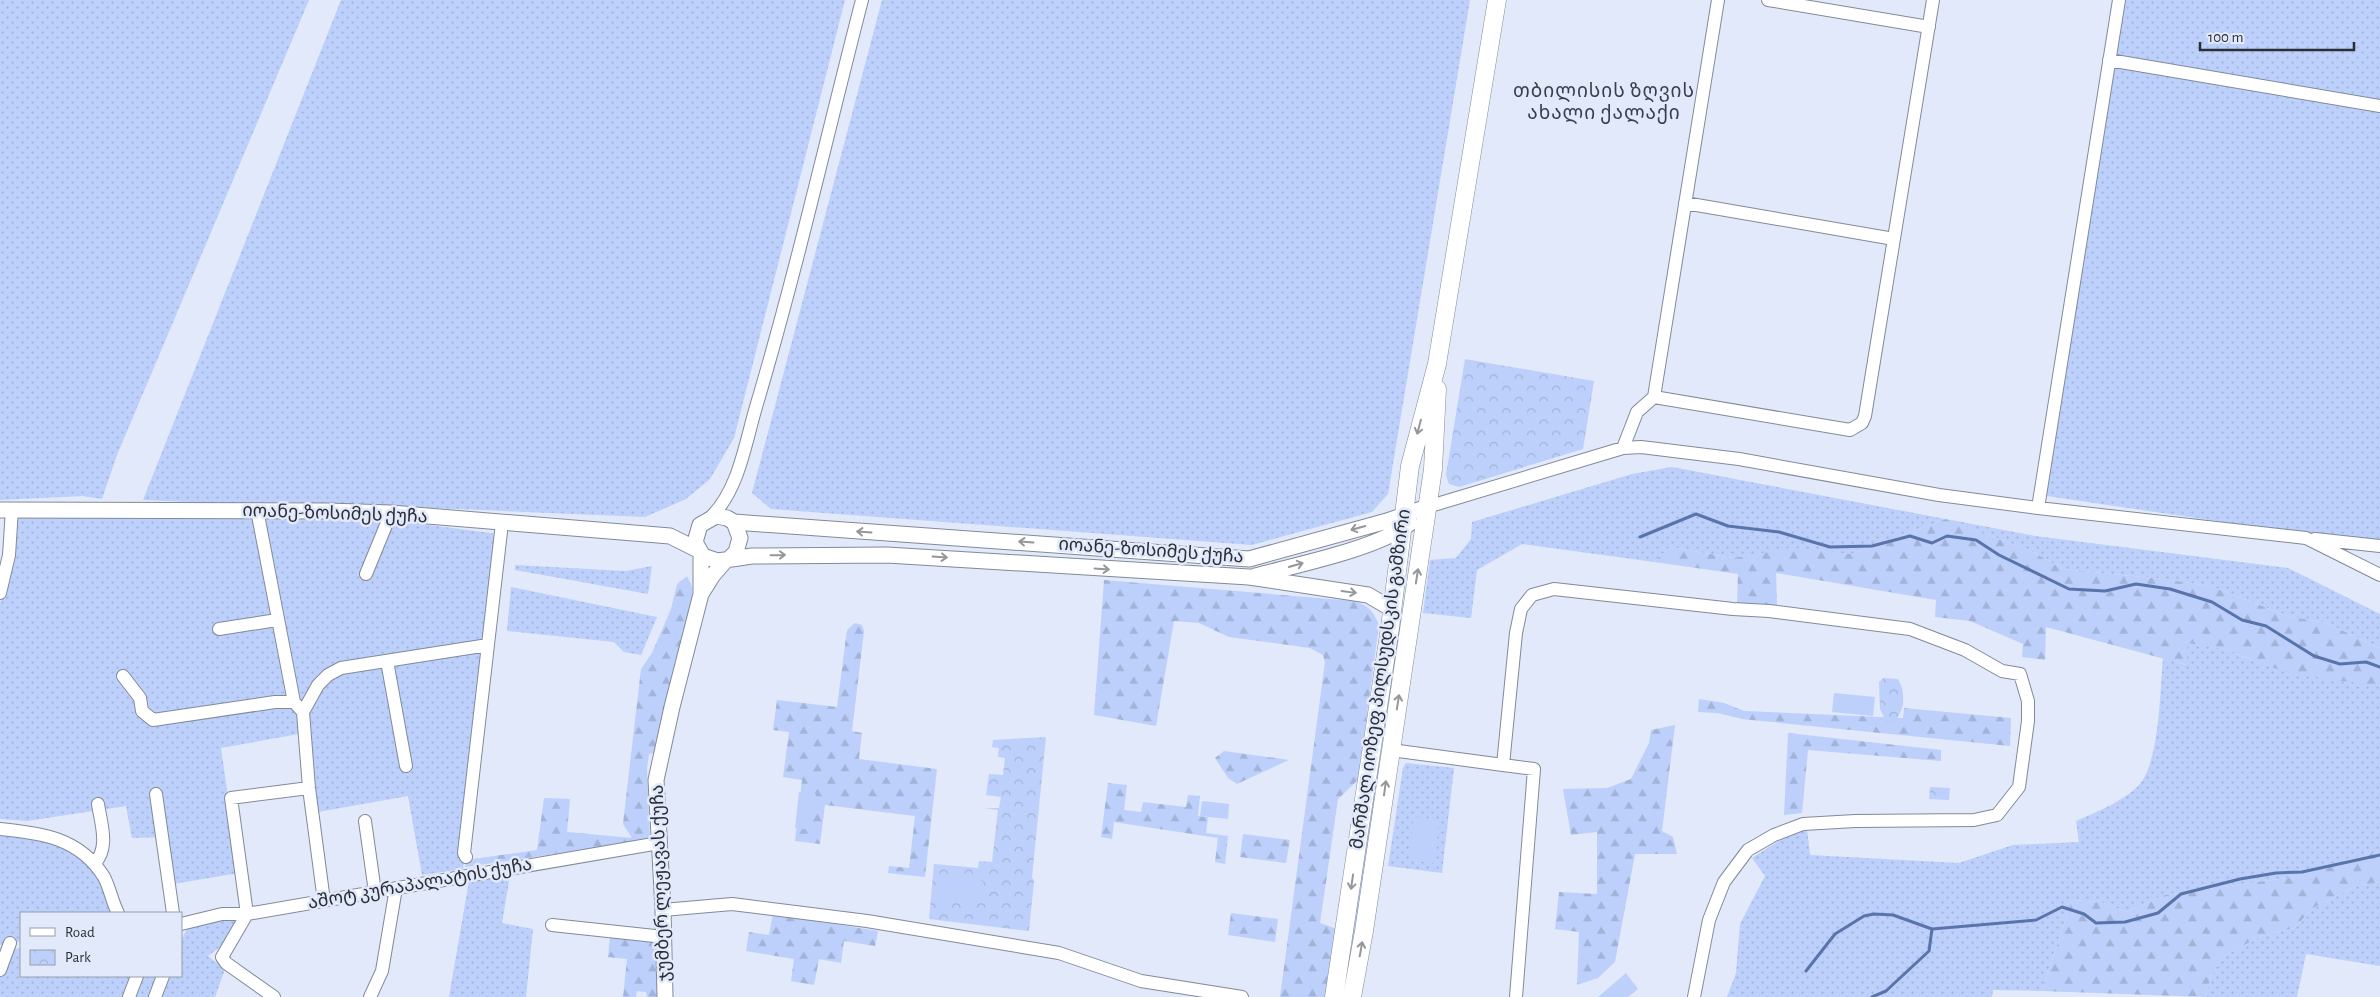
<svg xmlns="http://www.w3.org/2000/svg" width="2380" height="997" font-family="'Alegreya Sans','Noto Sans Georgian',sans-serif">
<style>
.grass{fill:url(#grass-dots)}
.forest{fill:url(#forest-firs)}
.park{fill:url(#park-crowns)}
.pitch{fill:#bcd0fb}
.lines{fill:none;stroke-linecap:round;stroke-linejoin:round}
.stream{stroke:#5973ab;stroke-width:3}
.minor-casing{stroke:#828a99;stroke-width:14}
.tertiary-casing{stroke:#828a99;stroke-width:17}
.secondary-casing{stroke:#828a99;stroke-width:19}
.minor{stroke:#fff;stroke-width:12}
.tertiary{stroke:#fff;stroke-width:15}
.secondary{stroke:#fff;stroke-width:18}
.oneway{stroke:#95969a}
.labels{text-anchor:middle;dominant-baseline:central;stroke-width:5;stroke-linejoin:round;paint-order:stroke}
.street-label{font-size:18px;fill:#2b2e35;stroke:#e1e9fa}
.neighbourhood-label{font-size:19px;letter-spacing:1px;fill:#383e4b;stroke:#e1e9fa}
</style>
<defs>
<pattern id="grass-dots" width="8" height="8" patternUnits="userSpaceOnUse" patternTransform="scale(1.25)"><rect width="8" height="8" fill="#bcd0fb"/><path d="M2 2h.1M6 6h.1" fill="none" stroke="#a2b3d8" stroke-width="1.8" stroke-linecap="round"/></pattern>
<pattern id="forest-firs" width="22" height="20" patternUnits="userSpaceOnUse" patternTransform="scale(1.25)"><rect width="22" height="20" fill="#bcd0fb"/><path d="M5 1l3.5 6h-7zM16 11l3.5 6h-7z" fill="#a2b3d8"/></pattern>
<pattern id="park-crowns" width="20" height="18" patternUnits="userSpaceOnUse" patternTransform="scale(1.25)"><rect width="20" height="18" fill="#bcd0fb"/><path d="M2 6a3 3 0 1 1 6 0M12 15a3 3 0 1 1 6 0" fill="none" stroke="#a2b3d8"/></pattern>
</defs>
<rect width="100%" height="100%" fill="#e1e9fa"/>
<path class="grass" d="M 0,0 L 309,0 L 117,455 L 102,499 L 83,496 L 0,500 Z
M 341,0 L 845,0 L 734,438 L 710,479 L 686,499 L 645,517 L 291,502 L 214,503 L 143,500 Z
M 882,0 L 1470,0 L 1388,494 L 1372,512 L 1252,545 L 771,509 L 752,493 Z
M 2119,0 L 2380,0 L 2380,545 L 2040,495 Z
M 1672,467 L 2035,536 L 2288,568 L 2380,614 L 2380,648 L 2326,623 L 2288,616 L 2210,586 L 2163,579 L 2063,569 L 2031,551 L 1946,519 L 1852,554 L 1791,549 L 1733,558 L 1670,547 L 1654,562 L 1522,544 L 1477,570 L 1471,618 L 1423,613 L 1430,560 L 1456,558 L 1471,539 L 1472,522 L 1632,474 Z
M 22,513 L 375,518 L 506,535 L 463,869 L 422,875 L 408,796 L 318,812 L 310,732 L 221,748 L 239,873 L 173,884 L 165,837 L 132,838 L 126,806 L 27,821 L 0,819 L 0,604 L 17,519 Z
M 515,565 L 626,571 L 652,566 L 648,594 L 515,570 Z
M 511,587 L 657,617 L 641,655 L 624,652 L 614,642 L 507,631 Z
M 2187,642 L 2220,648 L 2252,660 L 2380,686 L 2380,851 L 2294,877 L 2165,895 L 2126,912 L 2101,902 L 2072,900 L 2042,991 L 1993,990 L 1992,997 L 1727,997 L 1736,973 L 1740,924 L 1765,876 L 1752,858 L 1782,839 L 1807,829 L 1810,855 L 1959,863 L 2013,845 L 2079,842 L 2076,821 C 2095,813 2124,801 2139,785 C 2160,762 2160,689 2163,658 L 2186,665 Z
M 1406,763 L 1454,768 L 1442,873 L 1388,866 L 1403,768 Z
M 1376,764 L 1381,765 L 1355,943 L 1350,942 Z
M 0,829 L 58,838 L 94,864 L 118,913 L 21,913 L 21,941 L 0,945 Z
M 511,870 L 502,923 L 533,929 L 526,997 L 449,997 L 469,881 Z
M 2380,882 L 2380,966 L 2306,954 L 2297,997 L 2205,997 L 2211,976 L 2222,957 L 2261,936 L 2294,928 L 2313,908 L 2356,886 Z
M 239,919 L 228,941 L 208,956 L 225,969 L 215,997 L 157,997 L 166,976 L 181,976 L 181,941 L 190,923 Z
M 21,948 L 21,976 L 135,976 L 127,997 L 0,997 L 0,974 L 9,950 Z
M 137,976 L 163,976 L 155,997 L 129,997 Z"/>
<path class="forest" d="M 1946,519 L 2031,551 L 2063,569 L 2163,579 L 2210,586 L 2288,616 L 2326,623 L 2380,648 L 2380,686 L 2291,674 L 2220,648 L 2188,643 L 2187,665 L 2046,627 L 2045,660 L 2022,657 L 2023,644 L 1970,621 L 1935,617 L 1936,600 L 1776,573 L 1777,607 L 1737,604 L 1738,574 L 1654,562 L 1670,547 L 1733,558 L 1791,548 L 1852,554 Z
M 687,576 L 692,587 L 692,607 L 655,753 L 649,754 L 647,769 L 650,840 L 465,867 L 467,860 L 537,850 L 544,798 L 570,799 L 567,832 L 632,838 L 623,824 L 641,669 L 652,653 L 671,609 L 677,584 Z
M 1104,580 L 1354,601 C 1368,605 1373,611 1379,625 L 1358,780 L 1338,799 L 1320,923 L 1337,929 L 1328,997 L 1280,997 L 1325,662 L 1323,655 L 1310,648 L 1229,637 L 1199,623 L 1174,621 L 1156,726 L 1094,715 Z
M 855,623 L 862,625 L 864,631 L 852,731 L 862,733 L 859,759 L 937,769 L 925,877 L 888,873 L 889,866 L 909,868 L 915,816 L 825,805 L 820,844 L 795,841 L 802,780 L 783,777 L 789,732 L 773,730 L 777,700 L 837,707 L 847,630 Z
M 1699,699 L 1724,703 L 1744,711 L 1903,718 L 1904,708 L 2011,718 L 2010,746 L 1742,719 L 1718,713 L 1698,712 Z
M 1675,725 L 1662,831 L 1673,837 L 1677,854 L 1635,854 L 1615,962 L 1598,978 L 1577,985 L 1579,932 L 1555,929 L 1559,892 L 1597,894 L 1597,832 L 1571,835 L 1563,789 L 1607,788 L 1631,779 L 1649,743 L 1651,730 Z
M 1788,733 L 1941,750 L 1941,761 L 1808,750 L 1802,813 L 1784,815 Z
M 1224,751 L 1289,760 L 1237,784 L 1228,778 L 1215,758 Z
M 1108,783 L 1127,785 L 1124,810 L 1141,812 L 1143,802 L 1186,807 L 1188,795 L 1200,796 L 1198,816 L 1208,817 L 1206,833 L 1228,836 L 1225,864 L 1215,862 L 1218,838 L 1114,822 L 1112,839 L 1101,837 Z
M 1243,834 L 1290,840 L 1286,863 L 1240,857 Z
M 2380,851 L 2380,882 L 2356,886 L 2313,908 L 2294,928 L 2261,936 L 2222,957 L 2211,976 L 2205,997 L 2042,991 L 2072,900 L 2101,902 L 2126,912 L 2165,895 L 2294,877 Z
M 1231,913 L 1278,919 L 1275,942 L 1228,935 Z
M 773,914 L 878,931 L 875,946 L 844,941 L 841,963 L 819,959 L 814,985 L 791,981 L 794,959 L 746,951 L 749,932 L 769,935 Z
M 610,937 L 659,943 L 659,997 L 647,997 L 646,992 L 637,991 L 636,997 L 623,997 L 627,959 L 608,957 Z"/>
<path class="park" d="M 1465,359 L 1594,381 L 1583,449 L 1459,487 L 1449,484 L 1446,475 Z
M 1884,678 L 1898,679 C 1906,691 1905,713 1893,722 L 1886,721 L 1880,709 L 1879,682 Z
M 1046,737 L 1032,877 L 1034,881 L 1029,931 L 929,919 L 934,864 L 978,868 L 979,861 L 992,862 L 998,810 L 985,808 L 999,808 L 1001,797 L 986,795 L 989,774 L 1003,775 L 1005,758 L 998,757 L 999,748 L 992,747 L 993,740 Z
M 1930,787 L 1950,788 L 1949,800 L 1929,799 Z"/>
<path class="pitch" d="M 1834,693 L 1875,697 L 1873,716 L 1832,712 Z
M 799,792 L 816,794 L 812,830 L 795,828 Z
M 1202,801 L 1229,804 L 1228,819 L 1200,816 Z
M 1413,817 L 1439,819 L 1435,863 L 1410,861 Z
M 939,876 L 983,881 L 980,903 L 936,898 Z
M 1626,973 L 1638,989 L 1628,997 L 1598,997 Z"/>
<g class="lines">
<path class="stream" d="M 1640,537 L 1696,514 L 1728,526 L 1779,532 L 1830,547 L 1872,546 L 1910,536 L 1932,543 L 1947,536 L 1976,540 L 1999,555 L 2069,589 L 2105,591 L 2136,584 L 2170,589 L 2212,602 L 2242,620 L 2266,626 L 2314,656 L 2340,664 L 2366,662 L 2380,667
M 1806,971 L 1835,934 L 1864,916 L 1874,914 L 1893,915 L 1932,929 L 2036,920 L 2062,907 L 2084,914 L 2096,923 L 2125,922 L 2158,913 L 2181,894 L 2240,879 L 2276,873 L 2302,872 L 2380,855
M 1872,997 L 1886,991 L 1929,951 L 1932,929"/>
<g class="minor-casing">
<path id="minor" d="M 1768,0 L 1929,27
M 2109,60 L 2380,106
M 1685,203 L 1894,239
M 1654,397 L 1850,430 L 1862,423 L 1865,416 L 1933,0
M 1623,448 L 1637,412 L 1654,397 L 1718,0
M 1427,507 L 1623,448 L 1641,447 L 1739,459 L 1939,495 L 2038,508 L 2306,538 L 2380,575
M 2038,508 L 2119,0
M 257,510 L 294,702 L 303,712
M 711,517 C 739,489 745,444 756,407 C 796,273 827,135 862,0
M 2315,539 L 2380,546
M 366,574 L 391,513
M 0,593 L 9,555 L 12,509
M 219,629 L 277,620
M 387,661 L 406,766
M 123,676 L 140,698 L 142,711 L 153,720 L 275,702 L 294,702
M 1391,750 L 1503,765 L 1516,633 L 1521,609 L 1532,595 L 1554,589 L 1733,609 L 1769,611 L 1910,629 L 1965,650 L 2002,671 L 2020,674 L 2028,701 L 2028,721 L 2019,787 L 1997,815 L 1974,820 L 1855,821 L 1803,824 L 1774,835 L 1748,850 L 1724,882 L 1709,920 L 1694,997
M 1503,765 L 1534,769 L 1516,997
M 156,794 L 173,913
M 365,821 L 375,892
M 0,829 C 42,833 80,838 104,877 C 110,888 112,902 118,913
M 466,857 L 464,853 L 502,523
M 94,864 C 110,848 101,824 98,804
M 324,901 L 309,788 L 303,712 L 318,685 L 328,675 L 341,668 L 488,645
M 663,910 L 732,904 L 867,921 L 1059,953 L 1141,981 L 1242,997
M 247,914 L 231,798 L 309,788
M 247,914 L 222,957 L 226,963 L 274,997
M 181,924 L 222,914 L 247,914 L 659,843
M 552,925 L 664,937
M 0,970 L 10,943
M 129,997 L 137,976
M 155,997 L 163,976
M 370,997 L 382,971 L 396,888"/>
</g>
<g class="tertiary-casing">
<path id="tertiary" d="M 0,510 L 327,511 L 391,513 L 670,536 L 698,550
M 734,522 L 1249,559 L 1387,521 L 1427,507
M 701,554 L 701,594
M 729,559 L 736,552 L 740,538 L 734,522 L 727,518 L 716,516 L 700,525 L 695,542 L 703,556 L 718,561 L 752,556 L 887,555 L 1249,577 L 1368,595 L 1392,609
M 1255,576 C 1296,565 1380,548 1410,523
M 665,997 L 663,910 L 656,780 L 672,707 L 701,594 L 713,575 L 726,560"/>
</g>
<g class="secondary-casing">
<path id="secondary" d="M 1334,997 L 1390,628 L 1410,466 L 1437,364 L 1497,0
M 1352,997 L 1364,931 L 1433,469 L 1437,389"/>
</g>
<use href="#minor" class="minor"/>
<use href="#tertiary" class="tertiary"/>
<use href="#secondary" class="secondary"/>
</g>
<defs><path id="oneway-shaft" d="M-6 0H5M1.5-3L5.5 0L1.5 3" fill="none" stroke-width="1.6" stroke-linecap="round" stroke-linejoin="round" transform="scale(1.25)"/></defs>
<g class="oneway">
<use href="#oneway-shaft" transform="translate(1419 427) rotate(105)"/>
<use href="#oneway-shaft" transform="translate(1358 528) rotate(164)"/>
<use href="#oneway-shaft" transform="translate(864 532) rotate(-176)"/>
<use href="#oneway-shaft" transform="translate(1026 542) rotate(-176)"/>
<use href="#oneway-shaft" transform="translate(778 555) rotate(-1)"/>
<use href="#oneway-shaft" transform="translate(940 557) rotate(4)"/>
<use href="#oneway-shaft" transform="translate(1296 565) rotate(-16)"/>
<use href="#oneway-shaft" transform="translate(1102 569) rotate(4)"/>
<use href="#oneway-shaft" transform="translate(1417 576) rotate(-81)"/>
<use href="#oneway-shaft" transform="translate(1349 592) rotate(8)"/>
<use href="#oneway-shaft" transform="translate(1398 702) rotate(-81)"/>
<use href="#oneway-shaft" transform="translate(1385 788) rotate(-82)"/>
<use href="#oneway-shaft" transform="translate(1352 882) rotate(98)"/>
<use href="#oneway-shaft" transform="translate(1361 949) rotate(-80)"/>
</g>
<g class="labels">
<g class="street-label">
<text transform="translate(335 514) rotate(2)">იოანე-ზოსიმეს ქუჩა</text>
<text transform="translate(1151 551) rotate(4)">იოანე-ზოსიმეს ქუჩა</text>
<text transform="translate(1381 679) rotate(-82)">მარშალ იოზეფ პილსუდსკის გამზირი</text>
<text transform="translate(661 883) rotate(-92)">ჯუმბერ ლეჟავას ქუჩა</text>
<text transform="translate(420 884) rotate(-10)">აშოტ კურაპალატის ქუჩა</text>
</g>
<g class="neighbourhood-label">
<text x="1604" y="91">თბილისის ზღვის<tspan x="1604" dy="22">ახალი ქალაქი</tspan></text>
</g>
</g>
<rect x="20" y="912" width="162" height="65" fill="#e1e9fa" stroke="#989eab"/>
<rect x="30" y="928" width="25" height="8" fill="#ffffff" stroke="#989eab"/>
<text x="65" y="937" font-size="15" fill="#2b2e35">Road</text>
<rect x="30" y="950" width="25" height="15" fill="url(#park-crowns)" stroke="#989eab"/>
<text x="65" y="962" font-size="15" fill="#2b2e35">Park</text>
<path d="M2200 42v8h154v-8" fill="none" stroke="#2b2e35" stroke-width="2.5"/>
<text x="2208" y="42" font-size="15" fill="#2b2e35" stroke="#e1e9fa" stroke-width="4" paint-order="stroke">100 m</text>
</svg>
